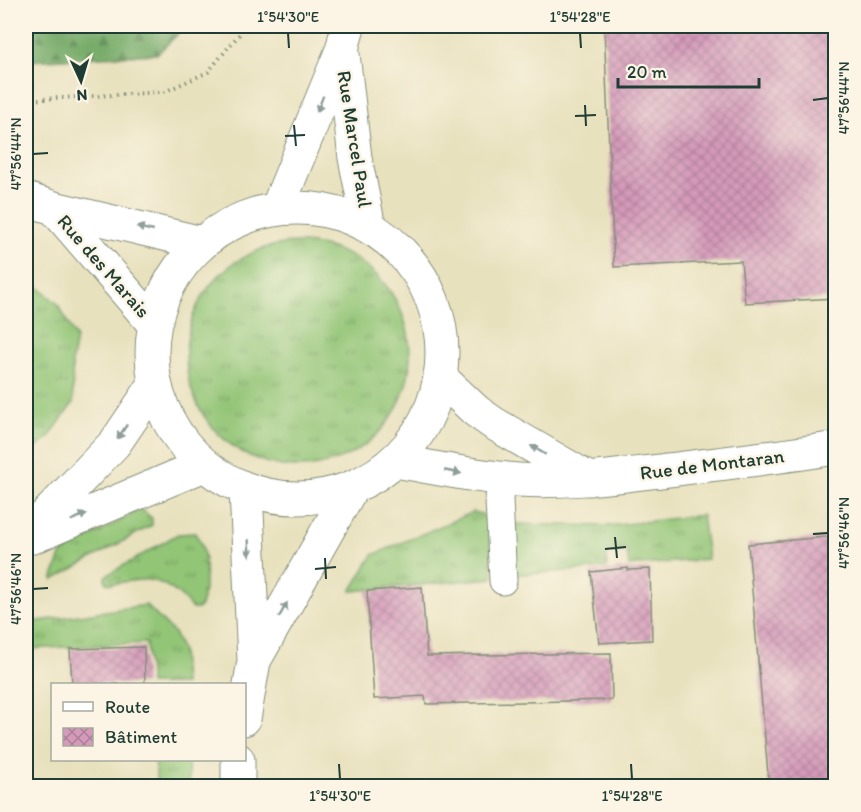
<svg xmlns="http://www.w3.org/2000/svg" width="861" height="812" font-family="Itim,sans-serif">
<style>
.grass{fill:url(#grass-tufts);stroke:#588155;stroke-width:1.5}
.forest{fill:url(#forest-firs);stroke:#4a744e;stroke-width:1.5}
.building{fill:url(#building-cross-hatch)}
.lines{fill:none;stroke-linecap:round;stroke-linejoin:round}
.service-casing{stroke:#848f79;stroke-width:29}
.minor-casing{stroke:#848f79;stroke-width:35}
.tertiary-casing{stroke:#848f79;stroke-width:35}
.path{stroke:#848f79;stroke-width:4;stroke-dasharray:1.5 4.5;stroke-linecap:butt}
.service{stroke:#fff;stroke-width:27}
.minor{stroke:#fff;stroke-width:33}
.tertiary{stroke:#fff;stroke-width:33}
.oneway{fill:#8f9e9a}
.ticks{fill:none;stroke:#1f3d34;stroke-width:2}
.labels{text-anchor:middle;dominant-baseline:central;stroke-width:5;stroke-linejoin:round;paint-order:stroke}
.street-label{font-size:20px;fill:#1f3d34;stroke:#fcf5e5}
.neatline{fill:none;stroke:#1f3d34;stroke-width:2}
.ticks-label{font-size:15px;text-anchor:middle;fill:#1f3d34}
</style>
<defs>
<pattern id="grass-tufts" width="24" height="20" patternUnits="userSpaceOnUse" patternTransform="scale(1.5)"><rect width="24" height="20" fill="#92c576"/><path d="M3 7l-1-3M5 7V3M7 7l1-3M15 17l-1-3M17 17v-4M19 17l1-3" fill="none" stroke="#77a162"/></pattern>
<pattern id="forest-firs" width="22" height="20" patternUnits="userSpaceOnUse" patternTransform="scale(1.5)"><rect width="22" height="20" fill="#75aa67"/><path d="M5 1l3.5 6h-7zM16 11l3.5 6h-7z" fill="#5f8c56"/></pattern>
<pattern id="building-cross-hatch" width="8" height="8" patternUnits="userSpaceOnUse" patternTransform="scale(1.5)"><rect width="8" height="8" fill="#d59aba"/><path d="M0 0l8 8M0 8l8-8" fill="none" stroke="#ac7f98"/></pattern>
</defs>
<rect width="100%" height="100%" fill="#fcf5e5"/>
<filter id="ink" filterUnits="userSpaceOnUse"><feTurbulence type="fractalNoise" baseFrequency=".0167" numOctaves="2"/><feDisplacementMap in="SourceGraphic" scale="12" xChannelSelector="R" yChannelSelector="G"/><feConvolveMatrix kernelMatrix="1 2 1 2 8 2 1 2 1" color-interpolation-filters="sRGB"/></filter>
<filter id="wash" filterUnits="userSpaceOnUse"><feTurbulence type="fractalNoise" baseFrequency=".008" numOctaves="4" result="noise"/><feDisplacementMap in="SourceGraphic" scale="24" xChannelSelector="R" yChannelSelector="G"/><feGaussianBlur stdDeviation="1.35" result="paint"/><feColorMatrix in="noise" values="0 0 0 0 0 0 0 0 0 0 0 0 0 0 0 0 0 1.4 0 .05"/><feComposite in="paint" operator="in"/></filter>
<g filter="url(#wash)">
<rect width="100%" height="100%" fill="#e8e1be"/>
<path class="grass" d="M186 355a112 112 0 1 1 224 0a112 112 0 1 1-224 0Z
M 26,277 L 58,304 L 76,338 L 72,360 L 73,403 L 49,437 L 26,457 Z
M 141,509 L 152,518 L 152,525 L 53,580 L 53,577 L 62,553 Z
M 473,512 L 482,514 L 489,524 L 493,578 L 351,591 L 373,555 Z
M 702,515 L 708,559 L 629,566 L 627,551 L 607,553 L 607,568 L 510,575 L 509,524 L 608,526 Z
M 195,533 C 210,553 206,583 201,606 L 197,609 L 192,609 C 183,596 166,582 149,580 C 143,579 136,581 130,581 C 121,582 115,585 106,583 L 105,577 L 107,575 L 178,534 Z
M 146,605 L 174,633 L 182,651 L 184,684 L 150,684 L 146,643 L 26,649 L 26,623 Z
M 155,760 L 188,760 L 189,786 L 157,786 Z"/>
<path class="forest" d="M 26,26 L 168,26 L 178,34 L 157,54 L 26,61 Z"/>
<g id="blocks">
<path class="building" d="M 604,26 L 836,26 L 836,298 L 745,303 L 741,261 L 614,267 Z
M 836,536 L 836,786 L 769,786 L 748,544 Z
M 628,568 L 628,570 L 650,569 L 652,640 L 599,643 L 591,572 Z
M 422,587 L 427,656 L 611,653 L 612,700 L 426,704 L 425,696 L 374,699 L 367,591 Z
M 144,647 L 145,684 L 72,684 L 70,649 Z"/>
</g>
</g>
<g filter="url(#ink)">
<use href="#blocks" fill-opacity="0" stroke="#848f79" stroke-width="1.5"/>
<g class="lines">
<g class="service-casing">
<path id="service" d="M 501,478 L 499,500 L 503,581"/>
</g>
<g class="minor-casing">
<path id="minor" d="M 254,661 L 351,489
M 244,719 L 254,661 L 246,490
M 238,786 L 238,760"/>
</g>
<g class="tertiary-casing">
<path id="tertiary" d="M 343,54 L 355,158 L 369,227
M 26,199 L 54,208 L 202,243
M152 353a145 145 0 1 1 290 0a145 145 0 1 1-290 0Z
M 54,208 L 154,324
M 277,209 L 342,50 L 348,26
M 441,378 L 476,411 L 493,423 L 589,479
M 396,461 C 436,468 476,477 518,480 C 568,483 618,476 668,470 C 724,463 780,457 836,448
M 26,536 L 115,443 L 155,384
M 33,537 L 204,465"/>
</g>
<path class="path" d="M 26,100 L 164,92 L 208,72 L 242,31 L 243,26"/>
<use href="#service" class="service"/>
<use href="#minor" class="minor"/>
<use href="#tertiary" class="tertiary"/>
</g>
<defs><path id="oneway-solid" d="M-6-.8H1V-3.2L6.5 0L1 3.2V.8H-6Z" transform="scale(1.5)"/></defs>
<g class="oneway">
<use href="#oneway-solid" transform="translate(320 104) rotate(112)"/>
<use href="#oneway-solid" transform="translate(145 229) rotate(-167)"/>
<use href="#oneway-solid" transform="translate(122 432) rotate(124)"/>
<use href="#oneway-solid" transform="translate(538 450) rotate(-149)"/>
<use href="#oneway-solid" transform="translate(453 472) rotate(11)"/>
<use href="#oneway-solid" transform="translate(79 517) rotate(-23)"/>
<use href="#oneway-solid" transform="translate(249 548) rotate(87)"/>
<use href="#oneway-solid" transform="translate(283 610) rotate(-61)"/>
</g>
</g>
<path class="ticks" d="M 288,33 L 289,48M 580,33 L 581,48M 813,100 L 828,98M 585,105 L 586,126M 575,116 L 596,115M 294,125 L 296,146M 285,136 L 305,135M 33,154 L 48,153M 813,534 L 828,533M 615,537 L 617,558M 605,549 L 626,547M 325,558 L 326,579M 315,569 L 336,567M 33,589 L 48,588M 339,764 L 340,779M 631,764 L 632,779"/>
<g class="labels">
<g class="street-label">
<text transform="translate(355 139) rotate(81)">Rue Marcel Paul</text>
<text transform="translate(104 266) rotate(49)">Rue des Marais</text>
<text transform="translate(712 464) rotate(-7)">Rue de Montaran</text>
</g>
</g>
<rect width="861" height="812" fill="none" stroke="#fcf5e5" stroke-width="66"/>
<rect x="51" y="683" width="195" height="78" fill="#fcf5e5" stroke="#a4ab9e" stroke-width="1.5"/>
<rect x="63" y="702" width="30" height="9" fill="#ffffff" stroke="#a4ab9e" stroke-width="1.5"/>
<text x="105" y="713" font-size="18" fill="#1f3d34">Route</text>
<rect x="63" y="728" width="30" height="18" fill="url(#building-cross-hatch)" stroke="#a4ab9e" stroke-width="1.5"/>
<text x="105" y="743" font-size="18" fill="#1f3d34">Bâtiment</text>
<g transform="translate(81 81) rotate(176)" stroke="#fcf5e5" stroke-width="4.5" paint-order="stroke">
<path d="M0-4.5L10 22L0 15L-10 22Z" fill="#1f3d34"/>
<text y="-9" font-size="16" font-weight="bold" text-anchor="middle" fill="#1f3d34">N</text>
</g>
<path d="M618 78v9h141v-9" fill="none" stroke="#1f3d34" stroke-width="3"/>
<text x="627" y="78" font-size="18" fill="#1f3d34" stroke="#fcf5e5" stroke-width="4.5" paint-order="stroke">20 m</text>
<rect x="33" y="33" width="795" height="746" class="neatline"/>
<g class="ticks-label">
<text x="288" y="22">1°54'30"E</text>
<text x="580" y="22">1°54'28"E</text>
<text transform="translate(844 98) rotate(-90)" y="5">47°56'44"N</text>
<text transform="translate(16 154) rotate(-90)" y="5">47°56'44"N</text>
<text transform="translate(844 533) rotate(-90)" y="5">47°56'46"N</text>
<text transform="translate(16 589) rotate(-90)" y="5">47°56'46"N</text>
<text x="340" y="801">1°54'30"E</text>
<text x="632" y="801">1°54'28"E</text>
</g>
</svg>
